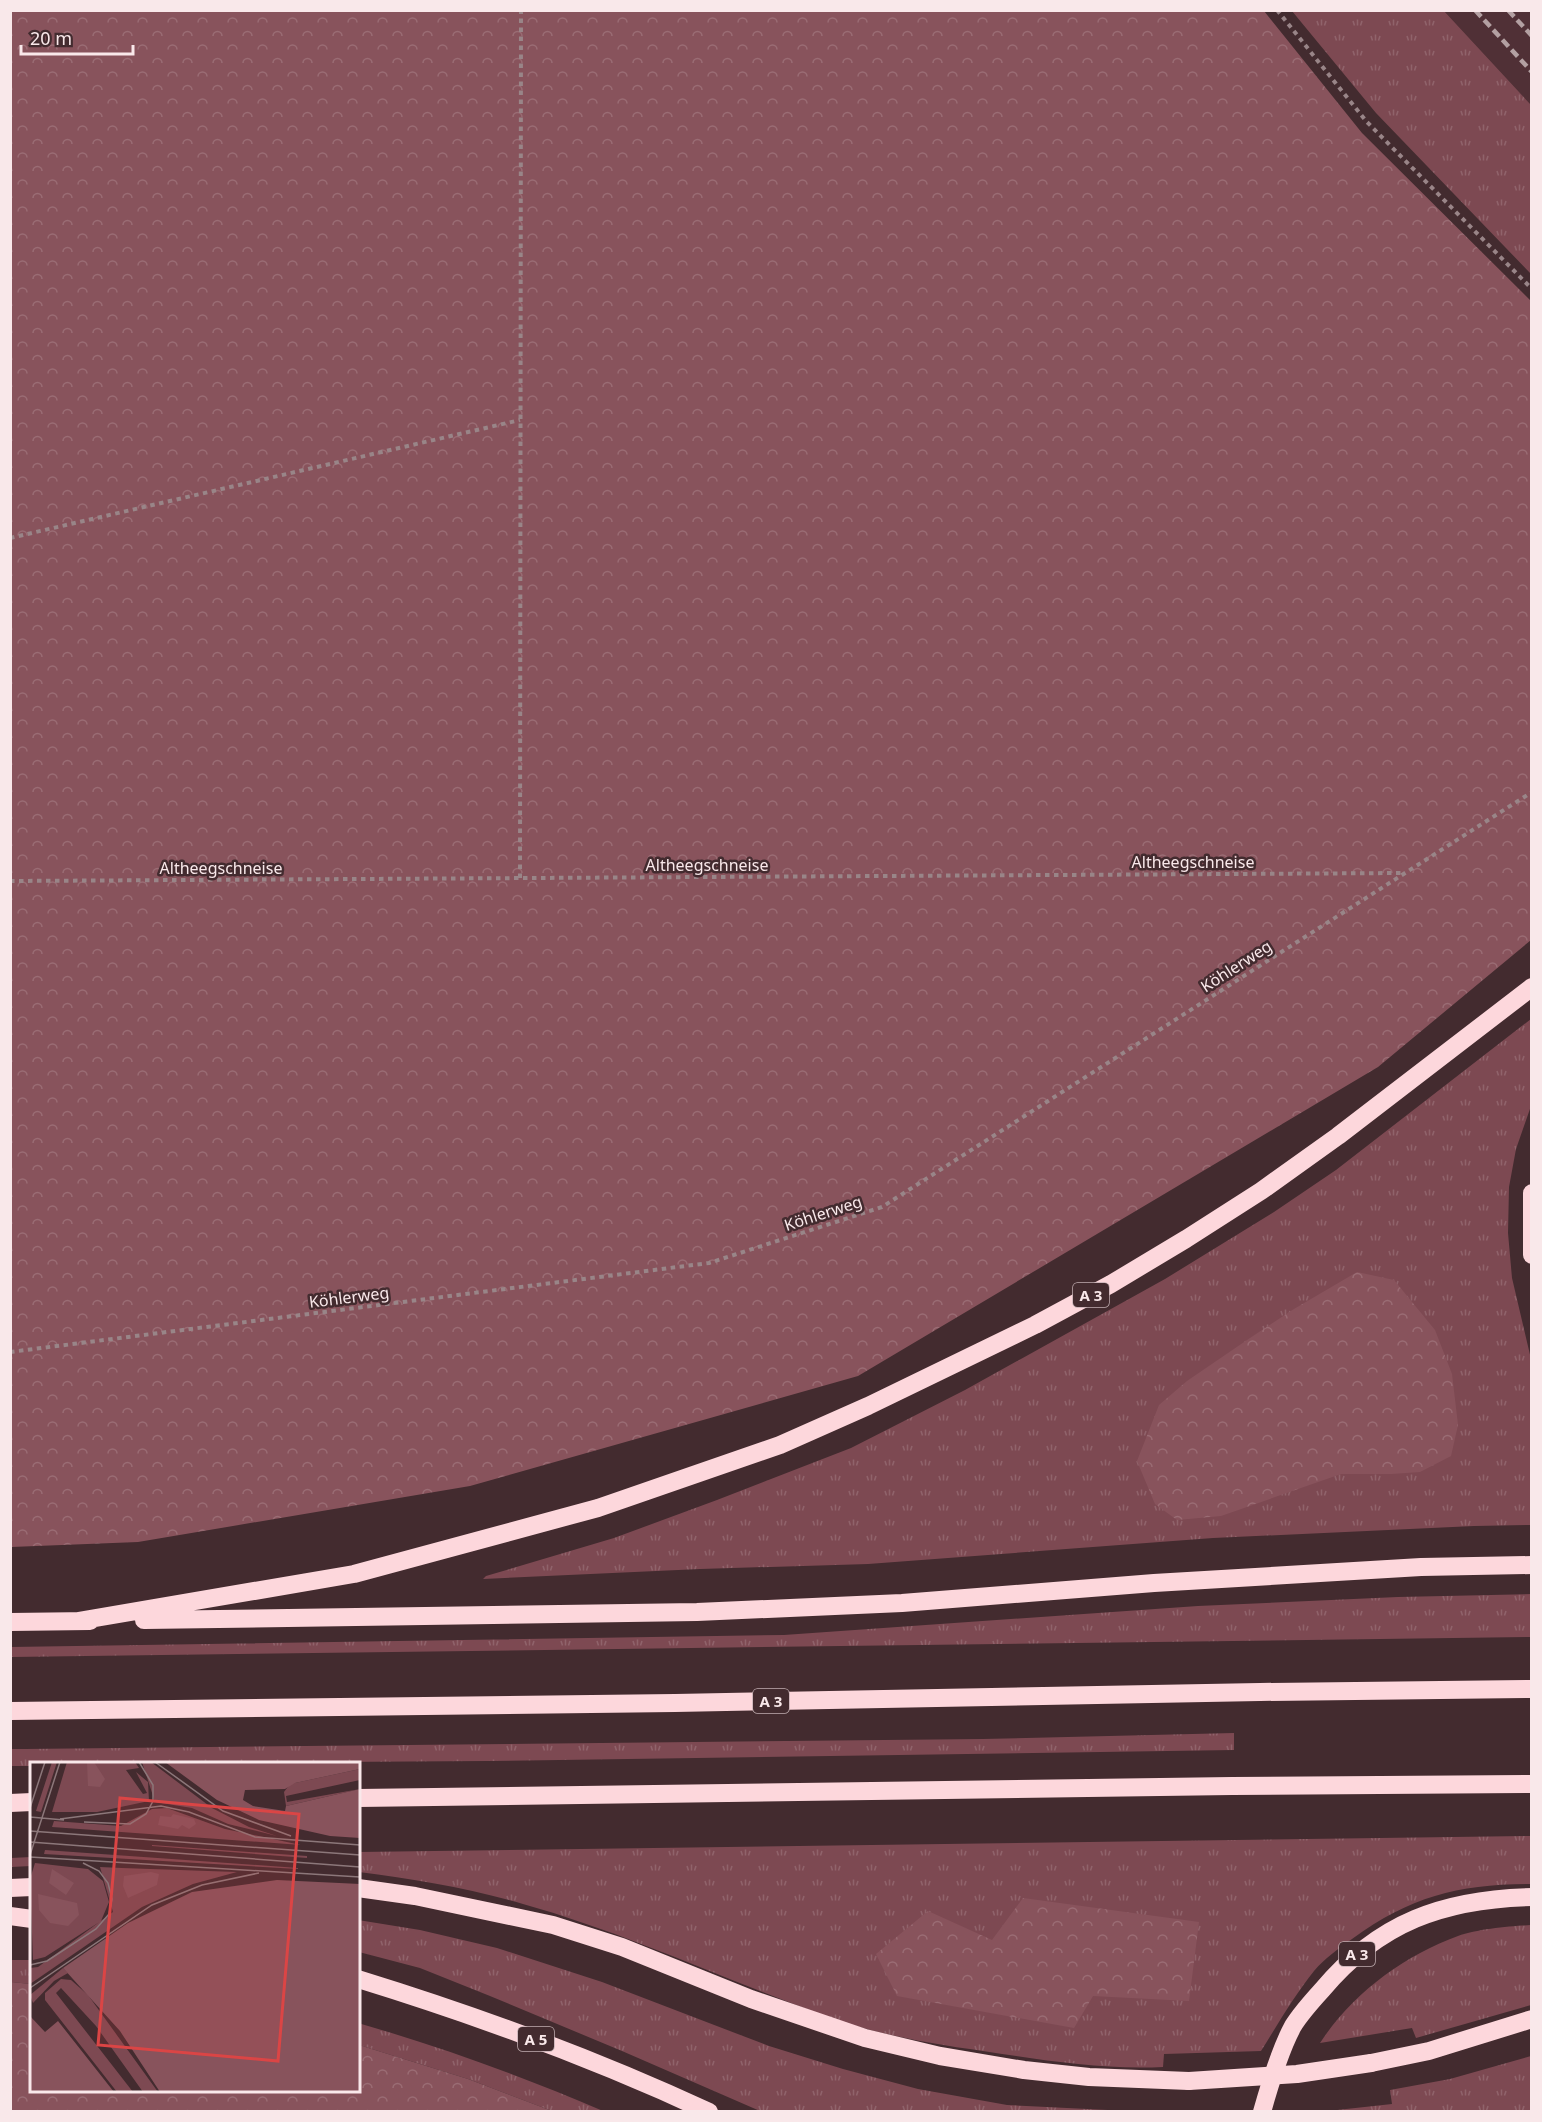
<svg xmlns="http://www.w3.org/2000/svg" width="1542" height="2122" font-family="'Noto Sans',sans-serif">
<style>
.built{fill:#503036}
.grass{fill:url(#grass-tufts)}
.forest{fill:url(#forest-crowns)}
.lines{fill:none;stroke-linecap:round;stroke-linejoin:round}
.path{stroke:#998588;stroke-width:4;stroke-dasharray:4.5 4.5;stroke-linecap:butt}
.motorway{stroke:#fdd7dc;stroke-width:18}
.rail{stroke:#b3a0a2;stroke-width:4.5;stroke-dasharray:9 4.5;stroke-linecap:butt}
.motorway-bridge{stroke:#fdd7dc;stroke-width:18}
.labels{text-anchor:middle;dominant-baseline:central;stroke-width:5;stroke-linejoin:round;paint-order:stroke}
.shield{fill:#432b2f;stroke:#c2afb2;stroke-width:1.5}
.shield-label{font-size:15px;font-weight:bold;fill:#f9e8ea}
.street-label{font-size:16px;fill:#f9e8ea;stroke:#432b2f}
.inset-road{fill:none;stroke:#8c777a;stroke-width:1.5}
.view{fill:#db4545;fill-opacity:0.15;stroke:#db4545;stroke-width:3}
.inset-edge{fill:none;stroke:#f9e8ea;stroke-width:3}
</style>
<defs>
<pattern id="grass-tufts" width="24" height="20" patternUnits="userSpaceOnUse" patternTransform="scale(1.5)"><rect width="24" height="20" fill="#7d4952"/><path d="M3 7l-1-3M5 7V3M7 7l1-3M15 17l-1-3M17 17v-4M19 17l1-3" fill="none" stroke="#90636b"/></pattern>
<pattern id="forest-crowns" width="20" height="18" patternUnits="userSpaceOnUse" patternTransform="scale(1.5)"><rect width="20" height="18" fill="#88535c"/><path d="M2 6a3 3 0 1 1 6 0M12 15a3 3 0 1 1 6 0" fill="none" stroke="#9a6c74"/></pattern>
</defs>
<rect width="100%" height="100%" fill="#432b2f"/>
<path class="built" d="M 1444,11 L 1531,11 L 1531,105 Z"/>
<path class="grass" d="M 1292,11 L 1444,11 L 1531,105 L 1531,274 L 1376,113 Z
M 1531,1019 L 1531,1106 L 1516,1149 L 1509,1187 L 1508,1233 L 1512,1278 L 1531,1359 L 1531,1525 L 1474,1526 L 1213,1538 L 868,1564 L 700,1569 L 483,1579 L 486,1576 L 614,1538 L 717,1500 L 851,1448 L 965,1390 L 1165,1279 L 1274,1212 L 1336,1170 Z
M 1532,1594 L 1531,1637 L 10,1657 L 11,1647 L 784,1635 L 1198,1606 L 1398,1597 Z
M 1234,1733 L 1234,1750 L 486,1761 L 32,1764 L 31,1766 L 10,1766 L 11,1749 L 25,1749 L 983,1739 Z
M 1532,1836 L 1531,1884 C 1460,1884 1411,1896 1352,1939 C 1339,1948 1324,1959 1314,1971 C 1294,1996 1278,2024 1261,2051 L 1164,2054 L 1163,2067 C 1103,2070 1042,2060 983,2051 C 934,2044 884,2036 837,2020 C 732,1983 630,1934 523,1904 C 469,1888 414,1879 359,1872 L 359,1852 Z
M 31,1857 L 31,1866 L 11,1867 L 11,1858 Z
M 358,1920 L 420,1930 L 497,1948 L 602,1982 L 769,2046 L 843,2069 L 918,2089 L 1007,2105 L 1128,2111 L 760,2111 L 622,2051 L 490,1996 L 420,1968 L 359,1952 Z
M 1531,1925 L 1531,2005 L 1416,2038 L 1412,2028 L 1320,2043 C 1352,1994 1403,1956 1458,1936 C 1477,1929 1511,1926 1531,1925 Z
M 11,1960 L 31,1960 L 31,1984 L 11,1982 Z
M 358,2023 C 442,2047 523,2077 603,2111 L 552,2111 L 468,2079 L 359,2045 Z
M 1531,2056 L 1531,2111 L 1328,2111 L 1392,2104 L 1390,2090 L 1450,2079 Z"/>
<path class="forest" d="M 10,11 L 1264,11 L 1362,133 L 1531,301 L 1531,940 L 1378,1067 L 858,1376 L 470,1486 L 138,1542 L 11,1547 Z
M 1357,1272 L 1394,1280 L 1435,1330 L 1452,1374 L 1458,1425 L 1451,1456 L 1420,1472 L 1391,1474 L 1341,1474 L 1221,1516 L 1177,1520 L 1155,1504 L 1137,1461 L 1159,1405 L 1187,1381 L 1250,1338 L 1294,1309 Z
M 1023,1898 L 1199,1922 L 1189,2001 L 1093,1996 L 1074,2028 L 897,1996 L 876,1954 L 928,1911 L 992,1940 Z
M 11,1982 L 31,1984 L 32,2090 L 358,2090 L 359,2045 L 468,2079 L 552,2111 L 11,2111 Z"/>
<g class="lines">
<path class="path" d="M 1277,10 L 1366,121 L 1532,289
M 10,538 L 520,420
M 520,878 L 521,10
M 10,881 L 1403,873
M 10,1352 L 709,1263 L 882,1207 L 1532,792"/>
<path class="motorway" d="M 1532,1193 L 1532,1255
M 144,1620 L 697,1612 L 902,1603 L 1154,1583 L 1421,1567 L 1532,1565
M 78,1621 L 354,1574 L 598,1508 L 780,1445 L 868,1406 L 1035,1325 L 1111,1284 L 1186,1239 L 1261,1191 L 1338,1136 L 1532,987
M 10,1622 L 90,1621
M 10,1711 L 675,1703 L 1260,1692 L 1532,1689
M 358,1798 L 1232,1786 L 1532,1784
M 10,1803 L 32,1802
M 10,1888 L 32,1887
M 358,1888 L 415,1896 L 553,1925 L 622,1947 L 751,1999 L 865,2038 L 940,2056 L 1024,2070 L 1089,2077 L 1189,2081
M 10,1916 L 32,1919
M 358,1979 C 478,2016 595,2059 709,2112
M 1371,2063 L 1429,2051 L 1532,2019
M 1262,2112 C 1269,2087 1281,2048 1293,2026 C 1301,2013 1312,2001 1322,1990 C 1379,1922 1444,1899 1532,1897"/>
<path class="rail" d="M 1475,10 L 1532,72
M 1508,10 L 1532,36"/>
<path class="motorway-bridge" d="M 1189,2081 L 1297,2074 L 1371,2063"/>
</g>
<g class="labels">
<g class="shield">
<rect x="1073" y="1283" width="36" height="24" rx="4.5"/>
<rect x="753" y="1689" width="36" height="24" rx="4.5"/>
<rect x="1339" y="1942" width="36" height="24" rx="4.5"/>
<rect x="518" y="2027" width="36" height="24" rx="4.5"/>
</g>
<g class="shield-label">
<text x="1091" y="1295">A 3</text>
<text x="771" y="1701">A 3</text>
<text x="1357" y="1954">A 3</text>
<text x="536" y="2039">A 5</text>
</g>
<g class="street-label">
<text x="1193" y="862">Altheegschneise</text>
<text x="707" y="865">Altheegschneise</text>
<text x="221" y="868">Altheegschneise</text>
<text transform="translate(1236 966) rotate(-33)">Köhlerweg</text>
<text transform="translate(823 1213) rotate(-18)">Köhlerweg</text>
<text transform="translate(349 1297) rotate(-7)">Köhlerweg</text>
</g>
</g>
<g transform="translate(30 1762)">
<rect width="330" height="330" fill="#432b2f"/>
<path d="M 22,0 L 27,0 L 11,50 L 6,49 ZM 37,0 L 105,0 L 109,6 L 96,8 L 113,32 L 117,31 L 106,10 L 118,20 L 119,39 L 67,50 L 22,50 ZM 112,0 L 121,0 L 182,46 L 219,65 L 247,74 L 198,62 L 162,46 L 125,40 ZM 330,7 L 330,18 L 256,34 L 257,40 L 330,27 L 256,44 L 254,30 L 260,22 ZM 137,46 L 195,67 L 271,83 L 22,65 L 24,59 L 91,64 L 122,47 ZM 122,83 L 277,94 L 277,96 L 122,84 ZM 15,88 L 268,106 L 268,107 L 14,92 ZM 5,101 L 58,107 L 73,119 L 79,140 L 71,159 L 15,195 L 3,198 L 0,117 ZM 70,105 L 92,106 L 207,110 L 163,122 L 112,145 L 0,222 L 0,206 L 8,205 L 83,150 ZM 33,206 L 38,211 L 24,219 L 3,241 L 0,233 ZM 31,217 L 41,218 L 58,233 L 128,330 L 113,330 L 66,264 L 31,226 L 26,231 L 103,330 L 87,330 L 15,238 L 15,231 Z" fill="#7d4952"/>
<path d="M 57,0 L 64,0 L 75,17 L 70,25 L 58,24 ZM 135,0 L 330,0 L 330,7 L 265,21 L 255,27 L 215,28 L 213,38 L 223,44 L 255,49 L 256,44 L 330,27 L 330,76 L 300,74 L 229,58 L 187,38 ZM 143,52 L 164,57 L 166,62 L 159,67 L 152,63 L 148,67 L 128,63 L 130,54 L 141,55 ZM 22,107 L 44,121 L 36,133 L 19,121 ZM 121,110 L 129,112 L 127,123 L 98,136 L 93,124 L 94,114 ZM 247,118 L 330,122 L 330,330 L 130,330 L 90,269 L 33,206 L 98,161 L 162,130 ZM 8,132 L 47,141 L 49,153 L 38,164 L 20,161 L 9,148 ZM 0,254 L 15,270 L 28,259 L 84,330 L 0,330 Z" fill="#88535c"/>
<path class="inset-road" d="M 125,0 L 193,49 L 261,74M 0,46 L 15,0M 0,55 L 34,58M 30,57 L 131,44 L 159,50 L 225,75 L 330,83M 54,60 L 100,62 L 116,52 L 123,39 L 123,23 L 109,0M 0,69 L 330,93M 0,80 L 330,105M 0,93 L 30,0M 0,95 L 330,115M 0,203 L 17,199 L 66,167 L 79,152 L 82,137 L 78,121 L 69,109 L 53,101M 0,226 L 122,143 L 172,123 L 229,111"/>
<path class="view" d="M 90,36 L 269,52 L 248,299 L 68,283 Z"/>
<rect width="330" height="330" class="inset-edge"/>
</g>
<rect width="1542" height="2122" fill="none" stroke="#f9e8ea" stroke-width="24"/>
<path d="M21 45v9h112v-9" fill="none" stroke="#f9e8ea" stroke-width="3"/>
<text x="30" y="45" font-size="18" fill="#f9e8ea" stroke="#432b2f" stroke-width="4.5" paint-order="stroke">20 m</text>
</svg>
